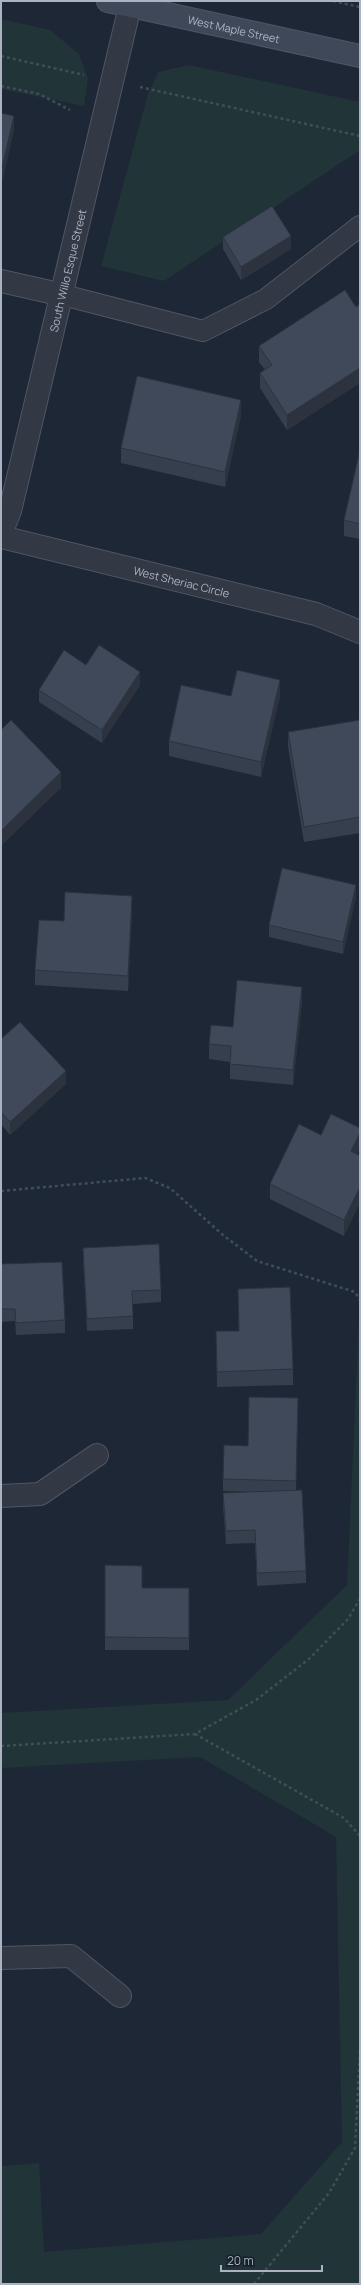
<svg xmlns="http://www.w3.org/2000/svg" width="361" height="2285" font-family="Manrope,sans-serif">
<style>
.green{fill:#213437}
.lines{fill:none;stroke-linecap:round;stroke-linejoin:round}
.lane-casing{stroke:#4f5664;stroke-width:22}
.street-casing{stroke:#4f5664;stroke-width:24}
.secondary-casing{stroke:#4f5664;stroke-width:24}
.path{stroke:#3e5054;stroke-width:2.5;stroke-dasharray:3 3;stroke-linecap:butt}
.lane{stroke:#323945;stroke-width:20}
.street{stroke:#323945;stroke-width:22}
.secondary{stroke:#3f4859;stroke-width:22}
.wall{fill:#363f4d}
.shaded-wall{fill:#2c333f}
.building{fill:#3f495a;stroke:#2c333f}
.labels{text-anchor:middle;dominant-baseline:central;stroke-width:3.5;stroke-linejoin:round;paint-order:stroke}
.street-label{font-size:11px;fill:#abb3c3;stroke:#171e2a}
</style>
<rect width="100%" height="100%" fill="#1e2735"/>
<path class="green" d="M 1,19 L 50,30 L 79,54 L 88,78 L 84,106 L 1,89 Z
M 189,65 L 360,102 L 360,150 L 164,281 L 101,266 L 148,94 L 158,72 Z
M 360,1299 L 360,2284 L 1,2284 L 1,2166 L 39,2163 L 44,2252 L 261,2234 L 342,2142 L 336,1837 L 200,1757 L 1,1768 L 1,1713 L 228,1700 L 347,1585 Z"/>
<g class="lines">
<g class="lane-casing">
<path id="lane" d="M 63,295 L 203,331 L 266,299 L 360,226"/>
</g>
<g class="street-casing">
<g id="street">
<path d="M 1,281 L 63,295"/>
<path id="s1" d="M 1,533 L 10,511 L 130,6"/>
<path id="s2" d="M 1,537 L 316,614 L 360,632"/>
<path d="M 1,1496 L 40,1494 L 97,1455"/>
<path d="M 1,1958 L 71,1956 L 120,1996"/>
</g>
</g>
<g class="secondary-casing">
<g id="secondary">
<path id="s3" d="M 108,1 L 360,56"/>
</g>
</g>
<path class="path" d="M 333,1 L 360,7
M 1,56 L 84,75
M 1,86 L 39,94 L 70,110
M 140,87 L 360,136
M 1,1191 L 145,1178 L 170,1188 L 223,1235 L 257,1261 L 355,1292 L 360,1300
M 195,1734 L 344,1818 L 360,1836
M 1,1746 L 195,1734 L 256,1700 L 309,1659 L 348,1619 L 360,1599
M 254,2284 L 329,2193 L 355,2148 L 360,2050"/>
<use href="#lane" class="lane"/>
<use href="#street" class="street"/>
<use href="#secondary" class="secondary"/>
</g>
<path class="wall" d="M 223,237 L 291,249 L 241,280 L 223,249 Z
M 360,304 L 360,383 L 287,430 L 260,388 L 260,373 L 265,370 L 259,362 L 259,346 L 356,307 Z
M 241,415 L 225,487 L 121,463 L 121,448 Z
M 360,450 L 360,539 L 344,536 L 344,520 Z
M 86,665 L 140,685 L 102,743 L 39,702 L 39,690 Z
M 231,696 L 280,696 L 261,777 L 169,756 L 169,741 Z
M 360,720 L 360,833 L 304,842 L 288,747 L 288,732 Z
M 356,897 L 343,954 L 269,937 L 269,925 Z
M 132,911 L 128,991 L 35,985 L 35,970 L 64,921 Z
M 302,1002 L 293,1085 L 230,1079 L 230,1062 L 209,1059 L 209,1044 L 233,1027 Z
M 1,1039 L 66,1084 L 10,1135 L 1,1124 Z
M 357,1154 L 344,1236 L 270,1199 L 270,1184 Z
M 83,1248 L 161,1290 L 161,1302 L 133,1304 L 133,1329 L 87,1331 L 83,1260 Z
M 1,1264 L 65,1320 L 65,1333 L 16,1335 L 15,1321 L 1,1322 Z
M 238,1289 L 293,1369 L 293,1385 L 217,1387 L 216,1331 L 239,1331 Z
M 298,1398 L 296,1490 L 306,1571 L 306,1583 L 257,1586 L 255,1543 L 226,1544 L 223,1506 L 223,1493 L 248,1492 L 223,1491 L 223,1479 L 248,1446 Z
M 105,1565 L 142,1588 L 189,1588 L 189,1650 L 105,1650 Z"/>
<path class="shaded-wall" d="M 14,116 L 14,131 L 1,187 L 1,172 Z
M 291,236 L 291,249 L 241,280 L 241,267 Z
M 360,368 L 360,383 L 287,430 L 287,415 Z
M 241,400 L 241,415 L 225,487 L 225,472 Z
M 140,672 L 140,685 L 102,743 L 102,730 Z
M 280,680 L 280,696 L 261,777 L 261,762 Z
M 61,772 L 61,788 L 1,846 L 1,831 Z
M 356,885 L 356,897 L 343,954 L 343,942 Z
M 132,896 L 132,911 L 128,991 L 128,976 Z
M 302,987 L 302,1002 L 293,1085 L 293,1070 Z
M 66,1071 L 66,1084 L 10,1135 L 10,1122 Z
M 360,1133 L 360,1148 L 351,1167 L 351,1151 Z
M 360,1187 L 360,1203 L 344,1236 L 344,1220 Z"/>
<path class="building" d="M 1,113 L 14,116 L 1,172 Z
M 272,206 L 291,236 L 241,267 L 223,237 Z
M 345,290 L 356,307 L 360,304 L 360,368 L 287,415 L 260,373 L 272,365 L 259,346 Z
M 137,376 L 241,400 L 225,472 L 121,448 Z
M 360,450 L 360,524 L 344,520 Z
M 99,645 L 140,672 L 102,730 L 39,690 L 64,650 L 86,665 Z
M 237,670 L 280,680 L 261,762 L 169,741 L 181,685 L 231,696 Z
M 11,720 L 61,772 L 1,831 L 1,730 Z
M 360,720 L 360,817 L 304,827 L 288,732 Z
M 282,868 L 356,885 L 343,942 L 269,925 Z
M 65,892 L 132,896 L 128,976 L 35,970 L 39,920 L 64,921 Z
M 237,980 L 302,987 L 293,1070 L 230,1064 L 231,1046 L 209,1044 L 211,1025 L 233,1027 Z
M 20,1022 L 66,1071 L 10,1122 L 1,1112 L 1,1039 Z
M 331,1114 L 360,1128 L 360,1133 L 351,1151 L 360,1156 L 360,1187 L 344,1220 L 270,1184 L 299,1124 L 321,1135 Z
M 159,1244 L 161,1290 L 132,1291 L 133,1316 L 87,1319 L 83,1248 Z
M 62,1262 L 65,1320 L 16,1323 L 15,1309 L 1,1309 L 1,1264 Z
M 290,1287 L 293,1369 L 217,1372 L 216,1331 L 239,1331 L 238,1289 Z
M 249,1397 L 298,1398 L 296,1481 L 223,1479 L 224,1445 L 248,1446 Z
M 302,1490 L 306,1571 L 257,1573 L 255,1530 L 226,1531 L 223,1493 Z
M 105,1565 L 142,1566 L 142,1588 L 189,1588 L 189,1638 L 105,1637 Z"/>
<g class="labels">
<g class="street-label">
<text stroke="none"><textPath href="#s3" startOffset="129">West Maple Street</textPath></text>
<text stroke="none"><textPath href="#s1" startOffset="271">South Willo Esque Street</textPath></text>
<text stroke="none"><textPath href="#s2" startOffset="186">West Sheriac Circle</textPath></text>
</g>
</g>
<rect width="361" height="2285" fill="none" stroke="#abb3c3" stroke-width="4"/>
<path d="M221 2265v6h101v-6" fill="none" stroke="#abb3c3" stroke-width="2"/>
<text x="227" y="2265" font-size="12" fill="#abb3c3" stroke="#171e2a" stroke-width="3" paint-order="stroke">20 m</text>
</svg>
